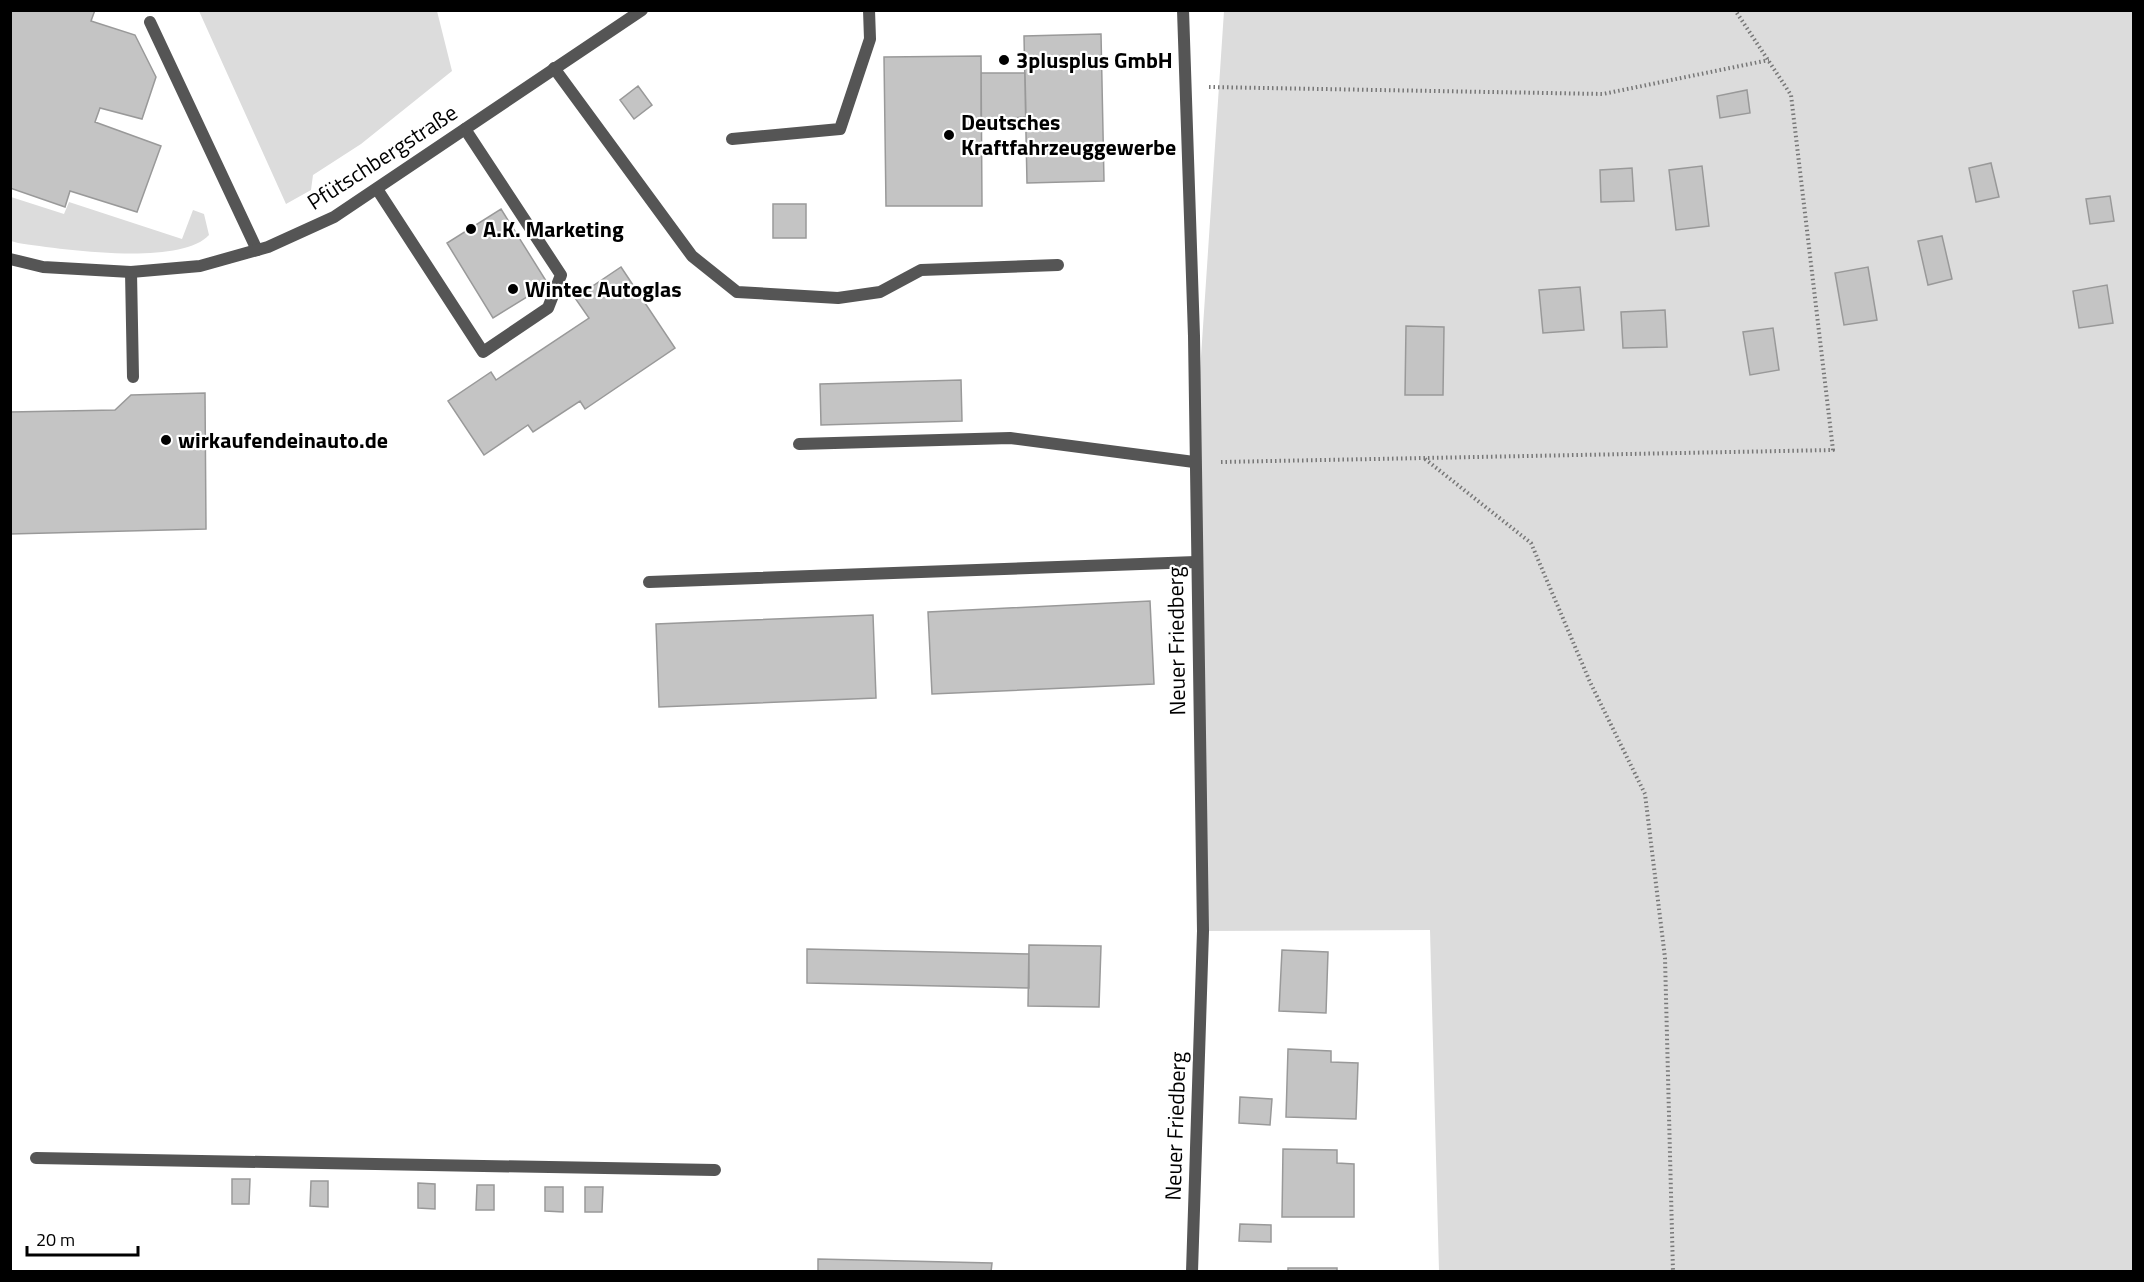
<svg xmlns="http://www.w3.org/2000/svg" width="2144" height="1282" font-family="'Titillium Web',sans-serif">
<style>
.green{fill:#dcdcdc}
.building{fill:#c4c4c4;stroke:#999;stroke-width:1.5}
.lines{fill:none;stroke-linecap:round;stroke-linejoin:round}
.path{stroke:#777;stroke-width:4;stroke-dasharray:1.5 3;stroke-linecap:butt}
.service{stroke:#555;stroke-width:12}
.minor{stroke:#555;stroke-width:12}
.poi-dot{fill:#000;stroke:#fff;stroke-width:2}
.labels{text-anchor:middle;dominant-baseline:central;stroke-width:4.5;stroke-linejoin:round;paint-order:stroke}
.poi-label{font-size:22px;font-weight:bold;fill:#000;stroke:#fff;text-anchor:start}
.street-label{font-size:22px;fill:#000;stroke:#fff}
</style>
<rect width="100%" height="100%" fill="#fff"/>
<path class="green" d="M 199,11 L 437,11 L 452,71 L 361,144 L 313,175 L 311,190 L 286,204 Z
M 1224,11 L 2133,11 L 2133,1271 L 1439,1271 L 1430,930 L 1203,931 L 1194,462 Z
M 11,197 L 64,214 L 69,202 L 182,239 L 193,210 L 204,214 L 209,235 C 180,267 59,249 18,243 L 11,241 Z"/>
<path class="building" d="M 10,10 L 95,10 L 91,21 L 135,35 L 156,77 L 142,119 L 100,108 L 95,122 L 161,146 L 137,212 L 70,191 L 65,207 L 10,188 Z
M 1101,34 L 1104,181 L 1027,183 L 1024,36 Z
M 981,56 L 982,206 L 886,206 L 884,57 Z
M 981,73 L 1025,73 L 1026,117 L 981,120 Z
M 638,86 L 652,105 L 634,119 L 620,100 Z
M 1747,90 L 1750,113 L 1720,118 L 1717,96 Z
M 1991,163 L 1999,197 L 1976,202 L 1969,168 Z
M 1702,166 L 1709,226 L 1676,230 L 1669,170 Z
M 1632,168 L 1634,201 L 1601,202 L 1600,170 Z
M 2110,196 L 2114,221 L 2090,224 L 2086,199 Z
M 773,204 L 806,204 L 806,238 L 773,238 Z
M 501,209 L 548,284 L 493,318 L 447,243 Z
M 1942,236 L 1952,279 L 1928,285 L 1918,241 Z
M 621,267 L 675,348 L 585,409 L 580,401 L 533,432 L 528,425 L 484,455 L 448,401 L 491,372 L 496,380 L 589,318 L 575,298 Z
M 1868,267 L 1877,320 L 1844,325 L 1835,273 Z
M 2107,285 L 2113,323 L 2079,328 L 2073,291 Z
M 1580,287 L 1584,330 L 1543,333 L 1539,290 Z
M 1665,310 L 1667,347 L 1623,348 L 1621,312 Z
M 1406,326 L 1444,327 L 1443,395 L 1405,395 Z
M 1773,328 L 1779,370 L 1750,375 L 1743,332 Z
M 961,380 L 962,421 L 821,425 L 820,384 Z
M 205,393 L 206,529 L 10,534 L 10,412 L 115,410 L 131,395 Z
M 1150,601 L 1154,684 L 932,694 L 928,612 Z
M 873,615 L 876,698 L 659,707 L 656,624 Z
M 1029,945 L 1101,946 L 1099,1007 L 1028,1006 Z
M 807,949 L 1029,954 L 1029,988 L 807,983 Z
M 1282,950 L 1328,952 L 1326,1013 L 1279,1011 Z
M 1288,1049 L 1331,1051 L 1331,1062 L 1358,1063 L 1356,1119 L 1286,1117 Z
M 1240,1097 L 1272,1099 L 1270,1125 L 1239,1123 Z
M 1283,1149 L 1337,1150 L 1337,1163 L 1354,1164 L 1354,1217 L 1282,1217 Z
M 232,1179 L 250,1179 L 249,1204 L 232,1204 Z
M 311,1181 L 328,1181 L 328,1207 L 310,1206 Z
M 418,1183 L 435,1184 L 435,1209 L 418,1208 Z
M 477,1185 L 494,1185 L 494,1210 L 476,1210 Z
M 545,1187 L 563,1187 L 563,1212 L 545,1211 Z
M 585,1187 L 603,1187 L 602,1212 L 585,1212 Z
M 1240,1224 L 1271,1225 L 1271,1242 L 1239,1241 Z
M 818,1259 L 992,1263 L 991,1272 L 818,1272 Z
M 1288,1268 L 1337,1268 L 1337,1272 L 1288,1272 Z"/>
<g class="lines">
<path class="path" d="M 1209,87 L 1603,94 L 1769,60
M 1425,459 L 1531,543 L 1590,682 L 1645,794 L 1665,958 L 1673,1272
M 1221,462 L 1833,450 L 1791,95 L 1735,10"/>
<path class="service" d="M 150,22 L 257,250
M 554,68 L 692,256 L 737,292 L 838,298 L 880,292 L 921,270 L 1058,265
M 732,139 L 840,129 L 870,39 L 869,10
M 377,189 L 483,352 L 548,308 L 561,275 L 465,129
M 131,272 L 133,377
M 799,444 L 1010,438 L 1194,462
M 649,582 L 1196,562
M 36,1158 L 715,1170"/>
<path class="minor" d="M 1183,10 L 1194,336 L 1203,931 L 1192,1272
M 10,259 L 43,267 L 131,272 L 200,266 L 268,247 L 334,217 L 642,10"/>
</g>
<g class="poi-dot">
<circle cx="1004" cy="60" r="6"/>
<circle cx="949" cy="135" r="6"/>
<circle cx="471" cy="229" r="6"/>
<circle cx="513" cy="289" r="6"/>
<circle cx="166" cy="440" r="6"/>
</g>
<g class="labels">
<g class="poi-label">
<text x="1016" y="60">3plusplus GmbH</text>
<text x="961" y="122">Deutsches<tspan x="961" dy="25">Kraftfahrzeuggewerbe</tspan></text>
<text x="483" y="229">A.K. Marketing</text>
<text x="525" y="289">Wintec Autoglas</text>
<text x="178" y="440">wirkaufendeinauto.de</text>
</g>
<g class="street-label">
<text transform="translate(382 157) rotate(-33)">Pfütschbergstraße</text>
<text transform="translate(1176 641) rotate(-91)">Neuer Friedberg</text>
<text transform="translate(1175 1126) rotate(-88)">Neuer Friedberg</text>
</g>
</g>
<rect width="2144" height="1282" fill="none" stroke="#000000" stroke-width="24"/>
<path d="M27 1246v9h111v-9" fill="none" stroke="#000000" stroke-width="3"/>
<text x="36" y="1246" font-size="18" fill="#000000" stroke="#ffffff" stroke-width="4.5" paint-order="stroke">20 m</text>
</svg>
